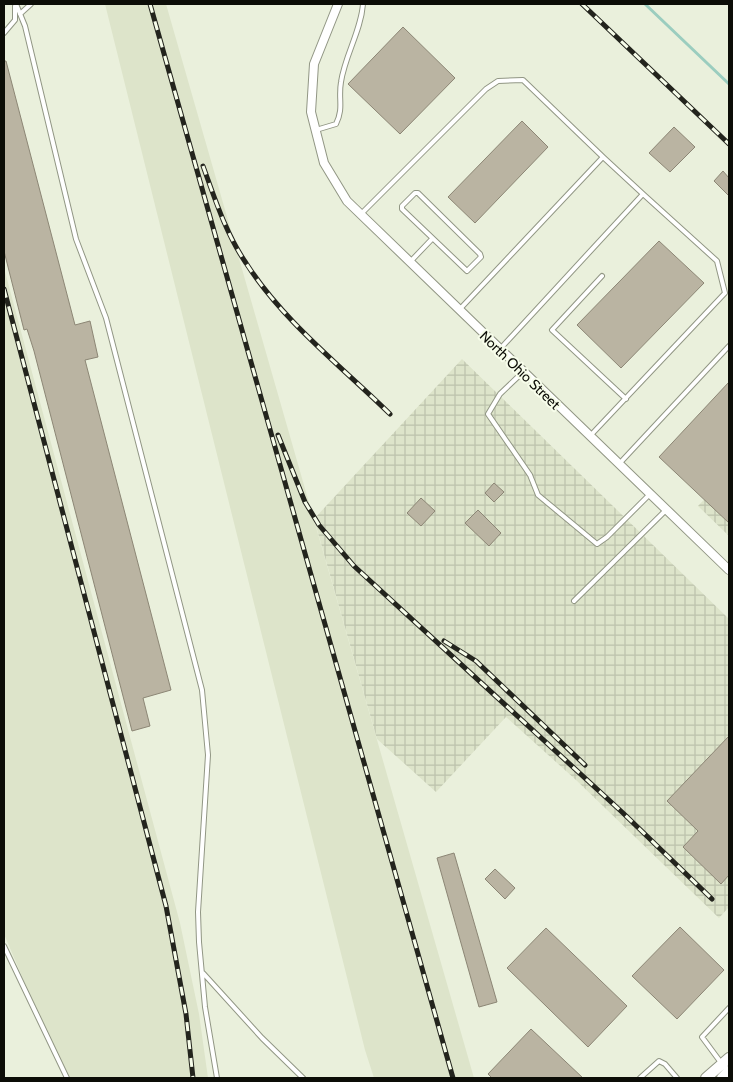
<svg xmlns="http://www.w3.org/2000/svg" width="733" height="1082" font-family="Cabin,sans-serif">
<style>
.built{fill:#dde4ca}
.industrial{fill:url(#industrial-grid)}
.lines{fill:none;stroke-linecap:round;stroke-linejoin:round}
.stream{stroke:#9bcdbf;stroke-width:3}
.building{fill:#bab4a2;stroke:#8c8675}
.service-casing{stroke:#919684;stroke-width:6}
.minor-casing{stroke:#919684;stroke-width:10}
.tertiary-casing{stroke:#919684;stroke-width:12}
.service{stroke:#fff;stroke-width:4}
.minor{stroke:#fff;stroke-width:8}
.tertiary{stroke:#fff;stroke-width:10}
.rail-casing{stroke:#23241d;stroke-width:5}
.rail{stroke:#f7fdea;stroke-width:3;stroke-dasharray:9;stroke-linecap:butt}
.labels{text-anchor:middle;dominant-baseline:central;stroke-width:4;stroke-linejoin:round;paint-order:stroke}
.street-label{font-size:14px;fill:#0c0d07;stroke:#f7fdea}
</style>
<defs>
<pattern id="industrial-grid" width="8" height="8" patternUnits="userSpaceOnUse" patternTransform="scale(1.25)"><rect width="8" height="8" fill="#dde4ca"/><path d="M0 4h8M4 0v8" fill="none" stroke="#bcc2ac"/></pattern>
</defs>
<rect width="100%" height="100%" fill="#eaf0dc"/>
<path class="built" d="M 105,4 L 166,4 L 474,1078 L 374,1078 L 365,1050 Z
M 4,268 L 180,923 L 199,1014 L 208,1078 L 65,1078 L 4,934 Z"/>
<path class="industrial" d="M 462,359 L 729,619 L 729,907 L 719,918 L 576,780 L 506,717 L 436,792 L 377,739 L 314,519 Z
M 729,473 L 729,536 L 698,506 Z"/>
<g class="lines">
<path class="stream" d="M 645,4 L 729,84"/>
</g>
<path class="building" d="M 403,27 L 455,78 L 400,134 L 348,84 Z
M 4,61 L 6,61 L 75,325 L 90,321 L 98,357 L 85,360 L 171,690 L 143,698 L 150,726 L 132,731 L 34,351 L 27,329 L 24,330 L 4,251 Z
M 522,121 L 548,147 L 475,223 L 448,197 Z
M 674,127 L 695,147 L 670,172 L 649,153 Z
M 723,171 L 729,178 L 729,196 L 714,181 Z
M 659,241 L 704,283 L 621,368 L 577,325 Z
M 729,382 L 729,523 L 659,457 Z
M 494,483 L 504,492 L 494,502 L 485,493 Z
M 421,498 L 435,511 L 421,526 L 407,513 Z
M 478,510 L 501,533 L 489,546 L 465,523 Z
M 729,736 L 729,875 L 721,884 L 683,847 L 698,831 L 667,801 Z
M 454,853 L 497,1002 L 479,1007 L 437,858 Z
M 495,869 L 515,888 L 505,899 L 485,879 Z
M 680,927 L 724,970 L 677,1019 L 632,976 Z
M 546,928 L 627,1006 L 588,1047 L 507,968 Z
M 531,1029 L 583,1078 L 492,1078 L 488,1074 Z"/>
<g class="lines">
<g class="service-casing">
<path id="service" d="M 16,4 L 25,26 L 76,239 L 106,318 L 202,690 L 208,755 L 198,912 L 199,942 L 205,1007 L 217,1078
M 20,14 L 31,4
M 4,33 L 15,20 L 15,6
M 316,130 L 336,124 C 344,108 338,99 341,82 C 345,55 361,31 363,4
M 603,157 L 643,194
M 415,193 L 418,193 L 480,254 L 481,257 L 467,271 L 402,209 L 402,206 Z
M 361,214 L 486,89 L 498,81 L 523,80 L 603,157 L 459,310
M 410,262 L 432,239
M 602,276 L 552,330 L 626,399
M 500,349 L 643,194 L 717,261 L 725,293 L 590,436
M 523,372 L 500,394 L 488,414 L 530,475 L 538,495 L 597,544 L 607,537 L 650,494
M 619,464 L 729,346
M 574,601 L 666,510
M 4,946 L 67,1078
M 203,973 L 262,1038 L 303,1078
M 722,1064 L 702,1037 L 729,1008
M 640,1078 L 659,1061 L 665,1064 L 677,1078"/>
</g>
<g class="minor-casing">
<path id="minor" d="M 338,4 L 314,64 L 311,112 L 324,163 L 347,201 L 729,570"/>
</g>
<g class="tertiary-casing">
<path id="tertiary" d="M 706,1078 L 729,1058
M 722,1078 L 729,1071"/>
</g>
<use href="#service" class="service"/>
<use href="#minor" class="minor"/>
<use href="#tertiary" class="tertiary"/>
<g class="rail-casing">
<path id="rail" d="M 150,4 L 453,1078
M 582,4 L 729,144
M 203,166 C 215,199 226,234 246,263 C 283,321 341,366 390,414
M 4,289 L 166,906 L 186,1014 L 193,1078
M 278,435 L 305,502 L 319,525 L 354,566 L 623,813 L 712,899
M 444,641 L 476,661 L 585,765"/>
</g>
<use href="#rail" class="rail"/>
</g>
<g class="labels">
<g class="street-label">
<text transform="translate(520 370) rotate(44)">North Ohio Street</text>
</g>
</g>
<rect width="733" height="1082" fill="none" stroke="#0c0d07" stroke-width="10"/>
</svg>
